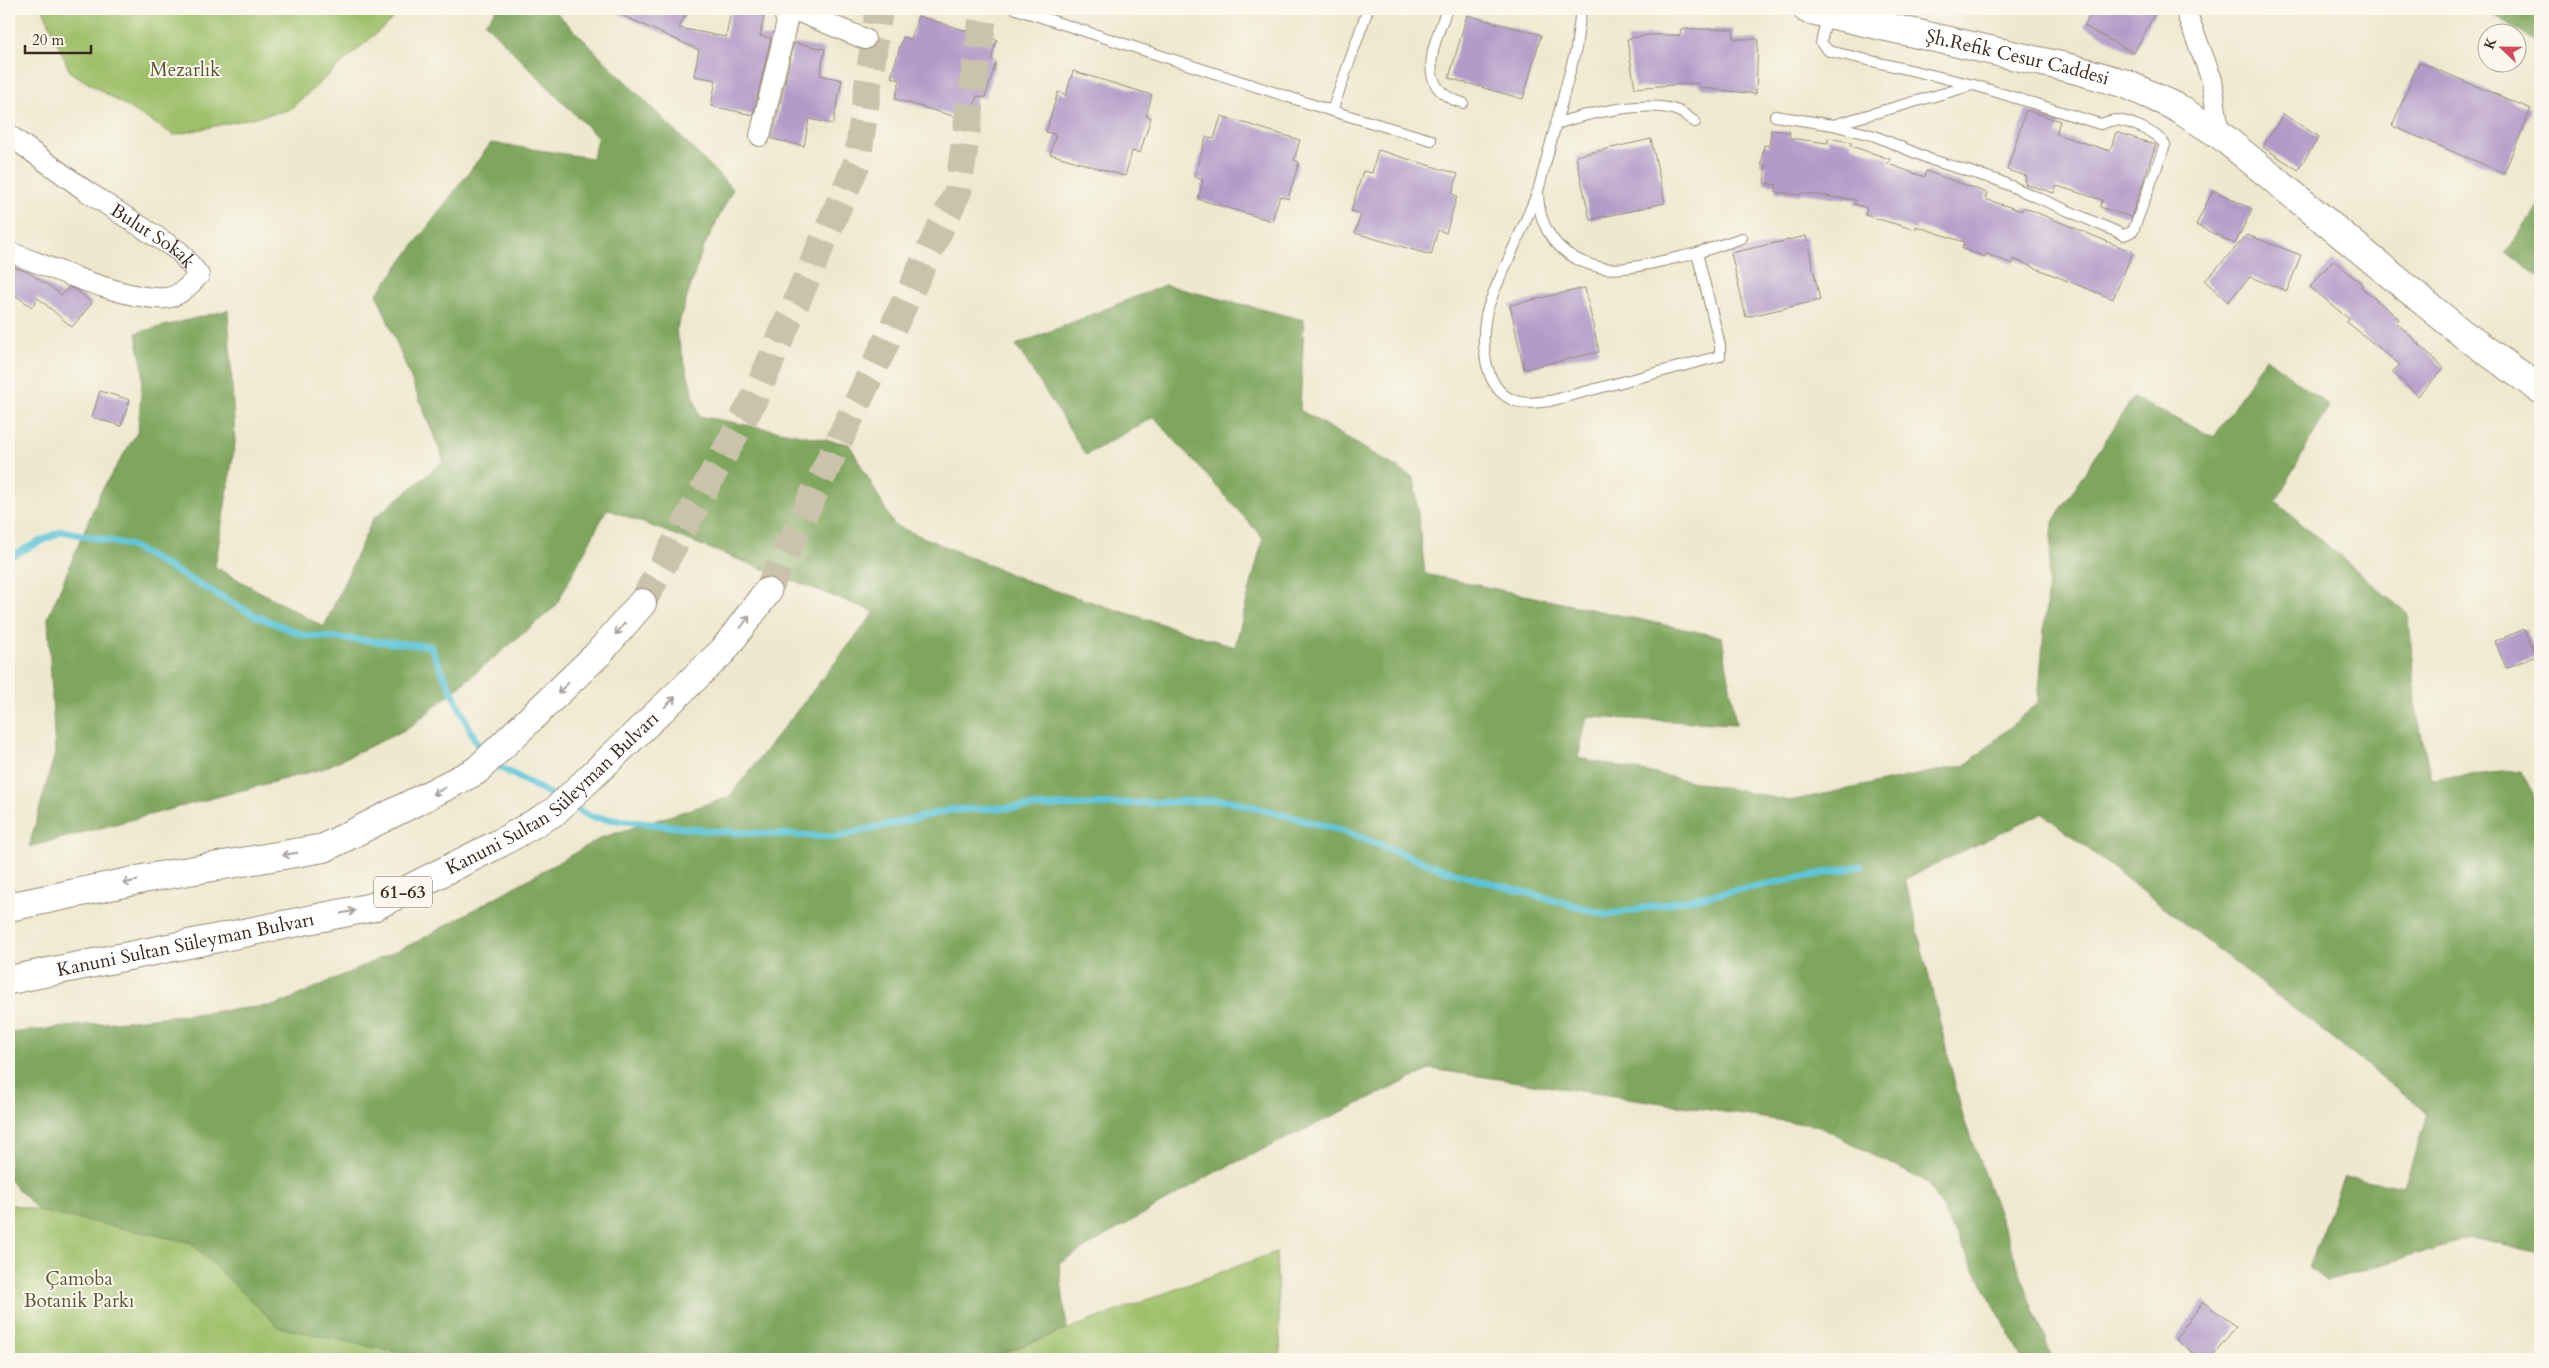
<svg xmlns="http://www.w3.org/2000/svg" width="2549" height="1368" font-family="Cardo,serif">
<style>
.green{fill:#9dc069;stroke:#6c7544}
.forest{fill:#7ea65d;stroke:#5c683e}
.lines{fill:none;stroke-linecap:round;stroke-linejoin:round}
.stream{stroke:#5dc5da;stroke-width:7}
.building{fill:#b39bc9}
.primary-tunnel{stroke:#cac2ab;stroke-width:28;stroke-dasharray:28 14;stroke-linecap:butt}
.lane-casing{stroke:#948976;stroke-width:12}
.street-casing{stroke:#948976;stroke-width:22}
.secondary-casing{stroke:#948976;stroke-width:30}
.primary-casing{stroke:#948976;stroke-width:30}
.lane{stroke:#fff;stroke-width:10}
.street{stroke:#fff;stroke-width:20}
.secondary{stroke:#fff;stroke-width:28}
.primary{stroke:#fff;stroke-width:28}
.oneway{stroke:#a79f9a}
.labels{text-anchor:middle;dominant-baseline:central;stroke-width:4;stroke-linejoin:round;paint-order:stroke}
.shield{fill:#fbf7ec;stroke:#75685c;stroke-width:1}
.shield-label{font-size:18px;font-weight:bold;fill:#3b2a1e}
.street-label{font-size:19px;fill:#3b2a1e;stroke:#fbf7ec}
.park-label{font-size:19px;fill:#585734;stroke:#fbf7ec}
</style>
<rect width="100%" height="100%" fill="#fbf7ec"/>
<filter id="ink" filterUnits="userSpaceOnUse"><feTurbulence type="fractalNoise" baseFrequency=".02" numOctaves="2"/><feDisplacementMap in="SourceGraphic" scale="10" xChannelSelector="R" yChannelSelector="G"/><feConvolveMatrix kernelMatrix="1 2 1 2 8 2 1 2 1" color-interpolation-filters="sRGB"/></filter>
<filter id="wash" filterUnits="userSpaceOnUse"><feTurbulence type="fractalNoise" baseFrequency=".0096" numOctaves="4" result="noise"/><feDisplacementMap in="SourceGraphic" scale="20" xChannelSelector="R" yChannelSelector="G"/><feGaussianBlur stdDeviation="1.12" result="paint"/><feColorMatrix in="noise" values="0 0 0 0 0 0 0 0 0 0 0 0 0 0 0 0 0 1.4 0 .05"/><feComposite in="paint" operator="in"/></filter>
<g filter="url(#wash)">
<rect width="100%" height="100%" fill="#eee8ce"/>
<path class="green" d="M 43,9 L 404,9 L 289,110 L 174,135 L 70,72 Z
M 9,1204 L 190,1242 L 279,1327 L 429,1359 L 9,1359 Z
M 1276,1252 L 1281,1359 L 987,1359 Z"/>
<path class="forest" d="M 497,9 L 553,9 L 733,189 L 702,251 L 676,331 L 699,416 L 849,444 L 894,525 L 1034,584 L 1235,647 L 1263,538 L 1154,417 L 1086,455 L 1016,345 L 1165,285 L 1304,320 L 1300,410 L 1414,478 L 1425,574 L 1722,637 L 1736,724 L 1587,717 L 1578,758 L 1789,801 L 1966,765 L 2038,703 L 2053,522 L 2133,398 L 2214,437 L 2266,358 L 2329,406 L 2276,502 L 2409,615 L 2415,703 L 2431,779 L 2521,770 L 2540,809 L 2540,1253 L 2470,1238 L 2327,1281 L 2309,1267 L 2344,1176 L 2404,1187 L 2428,1113 L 2042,813 L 1905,879 L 1963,1117 L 2052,1359 L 2023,1359 L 1928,1183 L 1818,1126 L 1431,1069 L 1214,1173 L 1059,1263 L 1067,1329 L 987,1359 L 429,1359 L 279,1327 L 190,1242 L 39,1211 L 9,1180 L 9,1033 L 277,1005 L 418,941 L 603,837 L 729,797 L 875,612 L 607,509 L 555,607 L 409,728 L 322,769 L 29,847 L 55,753 L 48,618 L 100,493 L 138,431 L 143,370 L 136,333 L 228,310 L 235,443 L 215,567 L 324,627 L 373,519 L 444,461 L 377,294 L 491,143 L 592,158 L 598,138 L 485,23 Z
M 2487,9 L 2540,9 L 2540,46 Z
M 2540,204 L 2540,277 L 2506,252 Z"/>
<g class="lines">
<path class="stream" d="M 9,557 L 62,531 L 129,545 L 254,615 L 303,635 L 430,646 L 483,756
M 492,763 L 559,799
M 571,806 L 591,817 L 710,831 L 836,837 L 949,810 L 1226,800 L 1341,830 L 1447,871 L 1608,915 L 1861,866"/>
</g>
<g id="blocks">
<path class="building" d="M 608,9 L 688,9 L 679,28 L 726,37 L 731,10 L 764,16 L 760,36 L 771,38 L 753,115 L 711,106 L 716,80 L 694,76 L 699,50 Z
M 2093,9 L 2157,9 L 2134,53 L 2084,26 Z
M 1467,15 L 1541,35 L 1523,99 L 1449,78 Z
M 918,16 L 997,40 L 991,60 L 996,62 L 985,98 L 977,96 L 970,121 L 895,99 L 900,80 L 891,77 L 903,37 L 911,39 Z
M 1681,29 L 1733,29 L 1734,39 L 1758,39 L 1756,94 L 1702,88 L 1697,83 L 1635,88 L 1627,39 L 1648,35 L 1680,35 Z
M 794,43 L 825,49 L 820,75 L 842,80 L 833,124 L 809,119 L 804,146 L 772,139 Z
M 2419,62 L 2531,109 L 2504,173 L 2392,126 Z
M 1073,71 L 1152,95 L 1146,116 L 1151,117 L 1140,153 L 1132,151 L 1125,176 L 1050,154 L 1056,135 L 1046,132 L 1058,92 L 1066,95 Z
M 2026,110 L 2060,121 L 2056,134 L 2110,151 L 2116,132 L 2156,145 L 2131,217 L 2100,207 L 2102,200 L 2057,186 L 2054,193 L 2025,184 L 2026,176 L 2007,170 Z
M 2283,114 L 2319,137 L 2298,170 L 2263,147 Z
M 1221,116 L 1300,140 L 1294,160 L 1299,162 L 1288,199 L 1280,196 L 1272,221 L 1198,199 L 1203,180 L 1194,177 L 1206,137 L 1214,139 Z
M 1771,130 L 1790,132 L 1789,138 L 1828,143 L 1828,138 L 1851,142 L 1851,146 L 1890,159 L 1888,164 L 1925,177 L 1926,171 L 1987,193 L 1985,199 L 2022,211 L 2023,207 L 2133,252 L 2113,299 L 2013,259 L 2013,264 L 1986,254 L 1985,257 L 1962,249 L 1964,242 L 1916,226 L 1916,230 L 1865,215 L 1867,208 L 1854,204 L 1856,200 L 1801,193 L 1800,195 L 1776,192 L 1777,185 L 1764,183 L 1766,165 L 1761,165 L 1764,145 L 1769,146 Z
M 1651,139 L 1665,203 L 1590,220 L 1576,156 Z
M 1378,150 L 1458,174 L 1452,194 L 1457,196 L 1446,233 L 1438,230 L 1431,255 L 1355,233 L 1361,214 L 1351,211 L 1363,171 L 1372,173 Z
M 2213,190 L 2252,209 L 2235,244 L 2196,225 Z
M 2247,235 L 2301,255 L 2287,291 L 2250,277 L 2228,302 L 2205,281 Z
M 1806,236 L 1820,300 L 1746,317 L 1731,253 Z
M 2333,260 L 2363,285 L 2361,287 L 2399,319 L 2396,322 L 2444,368 L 2418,396 L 2392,372 L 2400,365 L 2347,322 L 2349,319 L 2310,287 Z
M 11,266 L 30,273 L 62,295 L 69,287 L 78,291 L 92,303 L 72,327 L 38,298 L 32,307 L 9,291 L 9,286 L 14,278 L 9,274 Z
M 1585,288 L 1599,352 L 1524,369 L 1510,305 Z
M 100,391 L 130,400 L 121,426 L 92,417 Z
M 2525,629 L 2536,656 L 2506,668 L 2495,641 Z
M 2203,1302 L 2236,1326 L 2211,1359 L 2201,1359 L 2175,1339 Z"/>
</g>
</g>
<g filter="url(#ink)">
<use href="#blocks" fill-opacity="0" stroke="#948976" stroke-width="1"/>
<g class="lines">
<path class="primary-tunnel" d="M 767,592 L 958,191 L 984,9
M 642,603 L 754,399 L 857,163 L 879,9"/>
<g class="lane-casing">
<path id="lane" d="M 1016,9 L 1332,111 L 1431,140
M 1447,9 C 1434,44 1413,89 1463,103
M 1827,15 L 1821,43 L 1829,51 L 1974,85 L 2100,124 C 2105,123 2111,120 2116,120 C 2132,122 2157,132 2165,145 L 2133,231 L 2124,235 L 1997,180 L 1932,160 L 1875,136 L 1833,125
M 1332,111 L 1368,9
M 1775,116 L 1833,125 L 1973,85
M 1556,124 C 1584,114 1650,99 1678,111 C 1684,113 1689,118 1695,122
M 1538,191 C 1528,216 1517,240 1506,265 C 1499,280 1490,298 1486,315 C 1481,341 1483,388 1513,400 C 1525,405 1538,402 1550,401 L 1720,356 L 1720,345 L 1697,253 C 1673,258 1626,272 1603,268 C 1562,260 1538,232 1538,191 L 1576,49 L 1581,9
M 1697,253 L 1742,238"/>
</g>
<g class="street-casing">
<g id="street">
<path d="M 792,9 L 865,39"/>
<path d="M 2185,9 L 2212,80 L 2219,134"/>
<path id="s1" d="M 9,135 L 86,191 L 180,252 L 199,275 C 190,285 179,297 165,298 C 125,301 48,266 9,252"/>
<path d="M 760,136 L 787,21 L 782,9"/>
</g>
</g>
<g class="secondary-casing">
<g id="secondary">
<path id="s2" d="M 1807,9 L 2074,69 L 2126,84 L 2174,106 L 2219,134 L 2463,334 L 2540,389"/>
</g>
</g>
<g class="primary-casing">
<g id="primary">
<path d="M 9,907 L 148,878 L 324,848 L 476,771 L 598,654 L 642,603"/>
<path id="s3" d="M 9,980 L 373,907 L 500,843 L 554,812 L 723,651 L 767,592"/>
</g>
</g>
<use href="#lane" class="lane"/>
<use href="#street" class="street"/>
<use href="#secondary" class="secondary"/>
<use href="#primary" class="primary"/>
</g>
<defs><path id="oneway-shaft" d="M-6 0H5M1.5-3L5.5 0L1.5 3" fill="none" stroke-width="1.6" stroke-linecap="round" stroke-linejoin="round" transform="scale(1.25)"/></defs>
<g class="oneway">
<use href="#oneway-shaft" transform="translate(745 622) rotate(-53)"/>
<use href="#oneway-shaft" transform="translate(620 629) rotate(130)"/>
<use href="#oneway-shaft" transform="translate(563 688) rotate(136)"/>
<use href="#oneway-shaft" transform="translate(670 702) rotate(-44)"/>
<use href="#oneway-shaft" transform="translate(439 791) rotate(152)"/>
<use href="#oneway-shaft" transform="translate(290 854) rotate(170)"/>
<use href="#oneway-shaft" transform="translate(130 882) rotate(168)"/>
<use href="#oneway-shaft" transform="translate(348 912) rotate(-11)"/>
</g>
</g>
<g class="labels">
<rect class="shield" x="374" y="876.5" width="58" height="31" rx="4"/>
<g class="shield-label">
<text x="403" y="892">61-63</text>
</g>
<g class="street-label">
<text stroke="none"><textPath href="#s2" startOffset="216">Şh.Refik Cesur Caddesi</textPath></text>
<text stroke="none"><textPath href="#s1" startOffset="176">Bulut Sokak</textPath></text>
<text stroke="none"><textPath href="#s3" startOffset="585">Kanuni Sultan Süleyman Bulvarı</textPath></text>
<text stroke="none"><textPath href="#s3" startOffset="180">Kanuni Sultan Süleyman Bulvarı</textPath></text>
</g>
<g class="park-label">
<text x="185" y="70">Mezarlık</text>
<text x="79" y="1279">Çamoba<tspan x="79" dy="22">Botanik Parkı</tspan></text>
</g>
</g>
<rect width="2549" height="1368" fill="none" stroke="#fbf7ec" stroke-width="30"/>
<g transform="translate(2502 48) rotate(292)"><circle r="24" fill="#fbf7ec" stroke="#aea59a"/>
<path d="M0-4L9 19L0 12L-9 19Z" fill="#d1495b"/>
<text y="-8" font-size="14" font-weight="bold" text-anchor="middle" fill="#3b2a1e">K</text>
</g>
<path d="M25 45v8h66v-8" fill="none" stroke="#3b2a1e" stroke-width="2.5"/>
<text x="32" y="45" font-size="15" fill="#3b2a1e" stroke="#fbf7ec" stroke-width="4" paint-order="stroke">20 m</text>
</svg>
